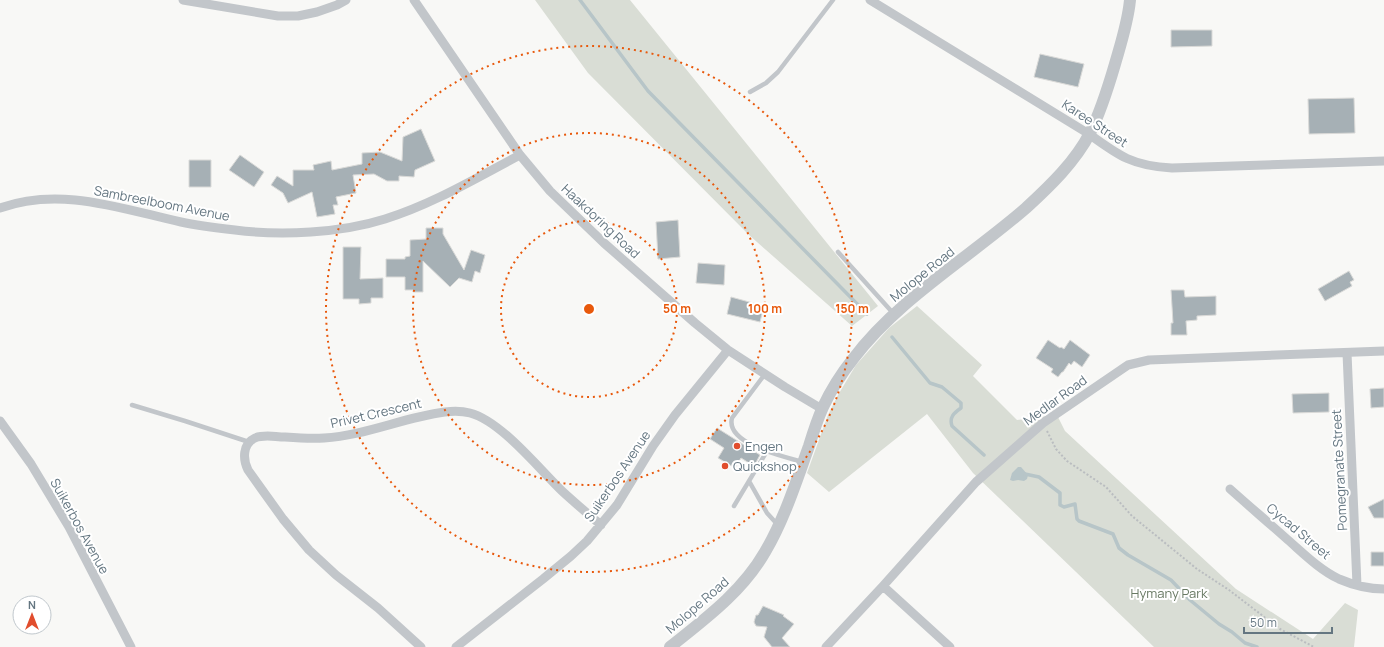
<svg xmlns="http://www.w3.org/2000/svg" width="1384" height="647" font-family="Manrope,sans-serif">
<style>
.green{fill:#d9ddd5}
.water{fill:#b7c5c8}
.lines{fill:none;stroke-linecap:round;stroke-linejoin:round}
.stream{stroke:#b7c5c8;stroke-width:3.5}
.building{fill:#a6b0b5;stroke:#dadad8}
.path{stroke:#babdc0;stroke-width:2;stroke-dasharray:2 2;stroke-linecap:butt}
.service{stroke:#c2c6ca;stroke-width:4.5}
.minor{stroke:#c2c6ca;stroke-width:9}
.tertiary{stroke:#c2c6ca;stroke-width:12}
.ring{fill:none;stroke:#e8590c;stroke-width:2;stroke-dasharray:2 4}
.poi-dot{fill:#e14d2d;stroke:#fff;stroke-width:1.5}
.labels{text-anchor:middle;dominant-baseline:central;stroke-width:4;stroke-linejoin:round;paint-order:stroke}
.street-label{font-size:13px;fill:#647681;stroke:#fff}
.poi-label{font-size:13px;fill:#647681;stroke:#fff;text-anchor:start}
.park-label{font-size:13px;fill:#687963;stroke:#fff}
.centre{fill:#e8590c;stroke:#fff;stroke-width:2}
.ring-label{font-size:12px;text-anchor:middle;font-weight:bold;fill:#e8590c;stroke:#fff;stroke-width:4;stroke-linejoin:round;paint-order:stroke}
</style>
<rect width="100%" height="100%" fill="#f8f8f6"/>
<path class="green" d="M 535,0 L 630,0 L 878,306 L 852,326 L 748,234 L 588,73 Z
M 917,306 L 982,365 L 973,376 L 1017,420 L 1057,415 L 1065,431 L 1236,589 L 1313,639 L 1345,603 L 1358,610 L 1354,647 L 1154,647 L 973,473 L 927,414 L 829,492 L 807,473 L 828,415 L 838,395 L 856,365 L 889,328 Z"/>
<path class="water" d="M 1018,467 L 1021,467 L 1028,475 L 1027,479 L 1024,481 L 1018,480 L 1013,481 L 1010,480 L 1012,473 Z"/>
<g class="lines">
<path class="stream" d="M 580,0 L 648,91 L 867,314
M 892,337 L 930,383 L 942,387 L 961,403 L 961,408 C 954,413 949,417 952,426 L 984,455
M 1025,474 L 1039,477 L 1060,493 L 1060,505 L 1064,507 L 1075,504 L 1077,519 L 1079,521 L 1113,534 L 1119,548 L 1128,555 L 1171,580 L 1190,600 L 1219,624 L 1232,632 L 1245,643 L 1257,647"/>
</g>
<path class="building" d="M 1171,30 L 1212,30 L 1212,46 L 1171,47 Z
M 1040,54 L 1084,64 L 1078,87 L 1034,77 Z
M 1354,98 L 1355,133 L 1309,134 L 1308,99 Z
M 421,129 L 435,161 L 415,170 L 414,177 L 399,176 L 399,181 L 387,181 L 374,174 L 353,175 L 356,193 L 336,197 L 338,205 L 333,205 L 335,214 L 317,217 L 312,192 L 288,203 L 283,193 L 271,185 L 277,176 L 293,186 L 293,170 L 314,170 L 313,165 L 331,161 L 332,170 L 362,164 L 362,153 L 380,152 L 402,161 L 403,137 Z
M 240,155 L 264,172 L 254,187 L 229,170 Z
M 189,160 L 211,160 L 211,187 L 189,187 Z
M 678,220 L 680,257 L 658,259 L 656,222 Z
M 426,228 L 443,228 L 443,234 L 464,270 L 471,250 L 485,255 L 480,273 L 475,271 L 472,282 L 459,278 L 450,287 L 423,261 L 423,292 L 413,292 L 413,290 L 405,290 L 405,277 L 386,277 L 386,259 L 405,259 L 405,257 L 410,256 L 410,240 L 426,239 Z
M 343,247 L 361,247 L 360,279 L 383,278 L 383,298 L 371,298 L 371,303 L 359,304 L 359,299 L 343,299 Z
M 698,263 L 725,265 L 724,285 L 696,283 Z
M 1349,271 L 1354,280 L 1350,282 L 1352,286 L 1325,301 L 1318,289 Z
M 1171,290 L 1184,290 L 1185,297 L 1216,296 L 1216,315 L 1197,316 L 1197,320 L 1186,321 L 1187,335 L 1171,335 L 1171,323 L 1173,323 Z
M 731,297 L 764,306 L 760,322 L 727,314 Z
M 1048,340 L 1060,348 L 1061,347 L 1064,349 L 1070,340 L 1090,355 L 1082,367 L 1074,361 L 1071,365 L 1069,363 L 1063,372 L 1062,372 L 1058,377 L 1051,372 L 1053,369 L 1036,358 Z
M 1384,388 L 1384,407 L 1371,408 L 1370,389 Z
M 1329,393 L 1329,412 L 1293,413 L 1292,394 Z
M 717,428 L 760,455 L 754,466 L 741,458 L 735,468 L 718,458 L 724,448 L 710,439 Z
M 1384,499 L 1384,518 L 1374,518 L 1368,507 Z
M 1371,552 L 1384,552 L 1384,566 L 1371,566 Z
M 763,606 L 784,615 L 783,616 L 794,624 L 782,638 L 790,647 L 772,647 L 764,637 L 767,627 L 756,626 L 754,622 L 756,615 L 758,615 Z"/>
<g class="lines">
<path class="path" d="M 1047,431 L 1056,449 L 1067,461 L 1106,487 L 1132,516 L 1197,569 L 1229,590 L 1280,629 L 1314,647"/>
<path class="service" d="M 750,92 L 766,83 L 778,72 L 833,0
M 838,252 L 893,313
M 765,374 L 732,418 C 725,444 785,457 803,462
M 132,405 L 185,421 L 249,442
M 749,481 L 767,513 L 777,524
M 734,506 L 767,451"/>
<path class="minor" d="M 183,0 L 278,16 L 298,16 L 317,12 L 337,5 L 346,0
M 414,0 L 520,155 L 550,191 L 604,243 L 695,323 L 728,350 L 785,387 L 822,409
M 870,0 L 1089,134 C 1119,156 1133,166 1172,168 L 1384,161
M 0,208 C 60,186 122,209 181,222 C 199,226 217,228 235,230 C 281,236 341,233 385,219 C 433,204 476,178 520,155
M 1347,353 L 1357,585
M 0,421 L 31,464 L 69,527 L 131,647
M 1230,489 C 1249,506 1269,523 1288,540 C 1304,554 1320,570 1339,579 C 1353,585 1369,589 1384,589
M 883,586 L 950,647
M 421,647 L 378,608 L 336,575 L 309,550 L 283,519 L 248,470 C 243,460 242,444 255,438 C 264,434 275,437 285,437 C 298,438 311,439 324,438 C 357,436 388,424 419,417 C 436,413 454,409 470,413 C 501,421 539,469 562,491 C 575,503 588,514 601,525
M 456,647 L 543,579 L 571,556 L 587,541 L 617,505 L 653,446 L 675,415 L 728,350
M 826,647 L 883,586 L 976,482 L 1043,423 L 1062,410 L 1128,365 L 1149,360 L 1384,351"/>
<path class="tertiary" d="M 670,647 C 705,619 742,592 765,552 C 784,520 796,482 809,446 C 813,433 817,420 823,407 C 831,390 841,374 853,359 C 898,299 970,257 1026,208 C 1050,186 1075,162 1090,133 C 1101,111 1108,88 1115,64 C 1121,43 1128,22 1130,0"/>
</g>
<g class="ring">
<circle cx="589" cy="309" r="88"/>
<circle cx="589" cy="309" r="176"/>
<circle cx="589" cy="309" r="263"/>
</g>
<g class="poi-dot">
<circle cx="737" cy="446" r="4"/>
<circle cx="725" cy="466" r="4"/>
</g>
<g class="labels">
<g class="street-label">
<text transform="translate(1095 123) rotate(33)">Karee Street</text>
<text transform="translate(162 203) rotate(11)">Sambreelboom Avenue</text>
<text transform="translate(601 221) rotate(43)">Haakdoring Road</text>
<text transform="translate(922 274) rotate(-39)">Molope Road</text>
<text transform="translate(1055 400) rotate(-36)">Medlar Road</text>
<text transform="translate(376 413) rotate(-13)">Privet Crescent</text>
<text transform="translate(1339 470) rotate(-93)">Pomegranate Street</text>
<text transform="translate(617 476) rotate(-56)">Suikerbos Avenue</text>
<text transform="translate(80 526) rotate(61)">Suikerbos Avenue</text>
<text transform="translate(1299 531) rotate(40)">Cycad Street</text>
<text transform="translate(697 605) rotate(-41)">Molope Road</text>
</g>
<g class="poi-label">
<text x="745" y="446">Engen</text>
<text x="733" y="466">Quickshop</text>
</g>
<g class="park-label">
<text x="1169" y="593">Hymany Park</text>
</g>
</g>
<circle cx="589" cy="309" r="6" class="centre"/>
<g class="ring-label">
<text x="677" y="313">50 m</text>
<text x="765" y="313">100 m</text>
<text x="852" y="313">150 m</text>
</g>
<g transform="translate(32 615)"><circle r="19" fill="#ffffff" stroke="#c1c8cd"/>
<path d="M0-3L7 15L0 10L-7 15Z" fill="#e14d2d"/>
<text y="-6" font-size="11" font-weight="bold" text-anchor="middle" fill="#647681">N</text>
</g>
<path d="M1244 627v6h88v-6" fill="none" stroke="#647681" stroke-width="2"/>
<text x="1250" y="627" font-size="12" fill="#647681" stroke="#ffffff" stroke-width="3" paint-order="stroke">50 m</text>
</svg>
